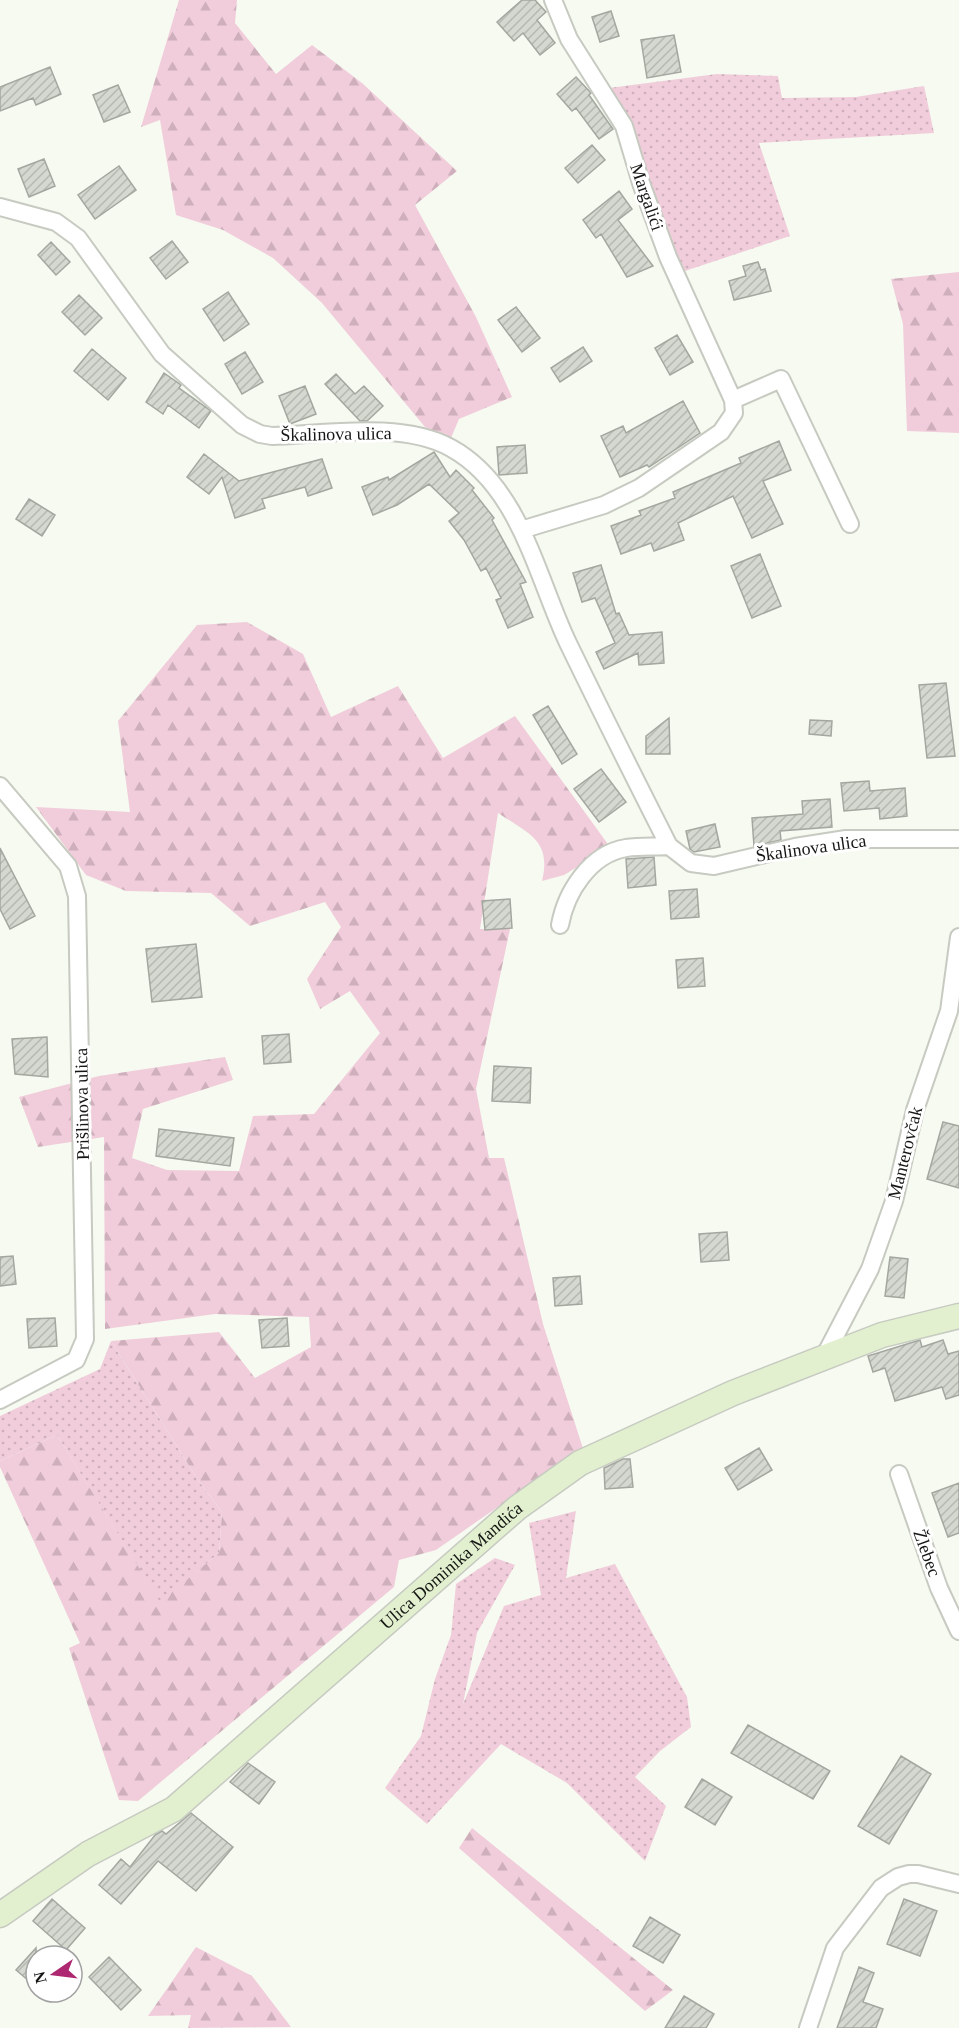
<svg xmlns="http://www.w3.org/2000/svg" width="959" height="2028" font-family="Georgia,serif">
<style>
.grass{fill:url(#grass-dots)}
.forest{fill:url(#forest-firs)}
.building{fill:url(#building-hatch);stroke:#a3a79f;stroke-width:1.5}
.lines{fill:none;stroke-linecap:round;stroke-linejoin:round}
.street-casing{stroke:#c6cac1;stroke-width:20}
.secondary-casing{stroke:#c6cac1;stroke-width:27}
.street{stroke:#fff;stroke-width:16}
.secondary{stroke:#e2f0cf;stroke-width:24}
.labels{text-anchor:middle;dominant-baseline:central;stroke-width:6;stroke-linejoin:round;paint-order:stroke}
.street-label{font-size:18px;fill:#151714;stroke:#fff}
</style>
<defs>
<pattern id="grass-dots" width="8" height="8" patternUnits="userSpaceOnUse" patternTransform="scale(1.5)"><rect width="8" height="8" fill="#f1cddb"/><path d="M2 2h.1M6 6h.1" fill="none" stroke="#ceafbb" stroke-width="1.8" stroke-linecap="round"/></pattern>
<pattern id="forest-firs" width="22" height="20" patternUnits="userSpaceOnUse" patternTransform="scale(1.5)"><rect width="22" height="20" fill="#f1cddb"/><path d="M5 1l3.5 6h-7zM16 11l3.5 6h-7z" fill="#ceafbb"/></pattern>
<pattern id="building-hatch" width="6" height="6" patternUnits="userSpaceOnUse" patternTransform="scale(1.5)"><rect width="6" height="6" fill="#d4d8cf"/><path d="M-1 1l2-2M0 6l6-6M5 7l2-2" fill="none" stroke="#b5b9b1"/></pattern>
</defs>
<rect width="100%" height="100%" fill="#f6faf1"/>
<path class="grass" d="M 717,74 L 778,76 L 782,98 L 856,97 L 924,86 L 934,133 L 759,143 L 790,236 L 682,272 L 641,160 L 634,130 L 609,88 Z
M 111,1341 L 198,1480 L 222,1512 L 219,1553 L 160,1603 L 57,1435 L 0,1461 L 0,1416 L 100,1369 Z
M 576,1511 L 566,1578 L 615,1564 L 687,1697 L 691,1727 L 660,1751 L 635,1777 L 666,1806 L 645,1861 L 567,1783 L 501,1744 L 427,1824 L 385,1788 L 421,1736 L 435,1679 L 451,1635 L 456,1584 L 495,1558 L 515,1565 L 477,1633 L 463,1704 L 504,1606 L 541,1595 L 529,1523 Z"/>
<path class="forest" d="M 179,0 L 237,0 L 235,23 L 276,74 L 312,45 L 362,83 L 457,171 L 415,205 L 476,317 L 512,397 L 459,419 L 451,438 L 425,427 L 322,303 L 273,258 L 223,230 L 176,215 L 160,120 L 141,127 Z
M 959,272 L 959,433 L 907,431 L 903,324 L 891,279 Z
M 247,622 L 303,654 L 331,717 L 398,686 L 443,758 L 515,716 L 610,847 L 564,875 L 542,881 C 552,840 528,833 498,813 L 480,929 L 510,929 L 476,1089 L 489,1158 L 504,1158 L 543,1324 L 588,1464 L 561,1463 L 436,1550 L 399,1560 L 394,1587 L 138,1801 L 119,1800 L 69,1648 L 80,1643 L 0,1467 L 0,1461 L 57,1435 L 160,1602 L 219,1553 L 222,1512 L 198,1480 L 111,1341 L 219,1332 L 255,1378 L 311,1347 L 309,1317 L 215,1314 L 105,1329 L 104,1137 L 38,1147 L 19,1097 L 99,1076 L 225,1057 L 233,1080 L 143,1109 L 132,1158 L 167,1170 L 239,1171 L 253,1116 L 314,1114 L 380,1033 L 350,991 L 320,1009 L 307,979 L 341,927 L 325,902 L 250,926 L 211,893 L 126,891 L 86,875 L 36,807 L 130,812 L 118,721 L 197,625 Z
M 472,1828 L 673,1990 L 645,2011 L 459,1848 Z
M 196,1947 L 252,1976 L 291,2027 L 188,2028 L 191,2015 L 148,2016 Z"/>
<path class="building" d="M 522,0 L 535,0 L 546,12 L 537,20 L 555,43 L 540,55 L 523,33 L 514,41 L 497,22 Z
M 611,11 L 619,36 L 600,42 L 592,17 Z
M 674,35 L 681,72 L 647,78 L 641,40 Z
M 50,67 L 61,94 L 36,105 L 33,98 L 0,111 L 0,87 Z
M 576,77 L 591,93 L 589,95 L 613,129 L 599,139 L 576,108 L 572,111 L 557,94 Z
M 118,85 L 130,112 L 104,122 L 93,95 Z
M 592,145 L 605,160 L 578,183 L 565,168 Z
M 44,159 L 55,186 L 29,197 L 18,169 Z
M 119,166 L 136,190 L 95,219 L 78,195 Z
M 619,191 L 632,209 L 618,220 L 653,266 L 627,277 L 601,234 L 596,238 L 583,220 Z
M 172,241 L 188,262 L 166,279 L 150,258 Z
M 51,242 L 70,262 L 56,275 L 38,255 Z
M 758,262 L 761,270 L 765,269 L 771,291 L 734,300 L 729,281 L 746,276 L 743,266 Z
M 228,292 L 249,324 L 224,341 L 203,309 Z
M 79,295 L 102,318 L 85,335 L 62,312 Z
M 516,307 L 540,338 L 522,352 L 498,320 Z
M 677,335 L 693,362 L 670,375 L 655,348 Z
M 583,347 L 592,361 L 560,382 L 551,368 Z
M 92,349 L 126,378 L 108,400 L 74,371 Z
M 245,352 L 263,382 L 242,394 L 225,364 Z
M 164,373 L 181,385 L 179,388 L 211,411 L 199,428 L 168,405 L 163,414 L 146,402 Z
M 336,374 L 355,394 L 364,386 L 383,406 L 367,421 L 360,421 L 325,384 Z
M 305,386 L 316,414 L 290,424 L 279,396 Z
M 683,401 L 700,433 L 649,467 L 647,465 L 620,477 L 601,436 L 623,426 L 626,433 Z
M 779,441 L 791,470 L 763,481 L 783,524 L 752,538 L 733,496 L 678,523 L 684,540 L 654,551 L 651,543 L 621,554 L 611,526 L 641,515 L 639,511 L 675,498 L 673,492 L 741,463 L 739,458 Z
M 525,445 L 527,473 L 499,475 L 497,447 Z
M 434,452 L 450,477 L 456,470 L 474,488 L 472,490 L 494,518 L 492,520 L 526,582 L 520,584 L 533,617 L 508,628 L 496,600 L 501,598 L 486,568 L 481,571 L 464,540 L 449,521 L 459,513 L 429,484 L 397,505 L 373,515 L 362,487 L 388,477 L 389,480 Z
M 204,454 L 239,481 L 322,459 L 332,488 L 308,496 L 305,487 L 262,499 L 265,508 L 235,518 L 222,477 L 209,494 L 187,477 Z
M 29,499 L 55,515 L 42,536 L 16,519 Z
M 760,554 L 781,606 L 752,618 L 731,566 Z
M 601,565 L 616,614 L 619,613 L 629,635 L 662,632 L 664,663 L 639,665 L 638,653 L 604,669 L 596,652 L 615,643 L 595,598 L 582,602 L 573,573 Z
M 946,683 L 955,756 L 927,758 L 919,685 Z
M 548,706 L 577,754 L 562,764 L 533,715 Z
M 669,718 L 670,754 L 646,754 L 646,736 Z
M 810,720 L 832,721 L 831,736 L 809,734 Z
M 601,769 L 626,802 L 599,822 L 574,789 Z
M 869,781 L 870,791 L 905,788 L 907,816 L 880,819 L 879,808 L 844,811 L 841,783 Z
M 830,799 L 832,827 L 780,831 L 781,840 L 754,846 L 752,818 L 803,814 L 802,801 Z
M 715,824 L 720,847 L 694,852 L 690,849 L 686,831 Z
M 0,848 L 35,916 L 10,929 L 0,909 Z
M 654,857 L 656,885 L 628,888 L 626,859 Z
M 697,889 L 699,917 L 671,919 L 669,891 Z
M 510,899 L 512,928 L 485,930 L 482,901 Z
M 196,944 L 202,997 L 152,1002 L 146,949 Z
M 703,958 L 705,986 L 678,988 L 676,960 Z
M 289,1034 L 291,1062 L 264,1064 L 262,1036 Z
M 47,1037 L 48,1077 L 15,1074 L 12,1039 Z
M 494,1066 L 531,1068 L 530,1103 L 492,1101 Z
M 943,1122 L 959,1126 L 959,1188 L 927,1179 Z
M 159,1129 L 234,1138 L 230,1166 L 156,1156 Z
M 727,1232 L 729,1260 L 701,1262 L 699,1234 Z
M 13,1256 L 16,1284 L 0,1286 L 0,1257 Z
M 890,1257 L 908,1259 L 904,1298 L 885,1296 Z
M 580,1276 L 582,1304 L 555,1306 L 553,1278 Z
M 55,1318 L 57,1346 L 29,1348 L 27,1319 Z
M 287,1318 L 289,1346 L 262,1348 L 259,1320 Z
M 920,1340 L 922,1347 L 943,1340 L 948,1354 L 959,1351 L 959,1395 L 946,1399 L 942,1387 L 895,1401 L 885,1368 L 873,1372 L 868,1356 Z
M 759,1448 L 772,1470 L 738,1490 L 725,1468 Z
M 623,1459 L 630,1459 L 633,1487 L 605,1489 L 604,1468 Z
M 959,1483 L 959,1533 L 948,1537 L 932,1493 Z
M 748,1725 L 830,1771 L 813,1799 L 731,1753 Z
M 901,1756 L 931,1774 L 889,1844 L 858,1826 Z
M 248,1763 L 275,1782 L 259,1804 L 230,1782 Z
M 702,1779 L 732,1797 L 715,1825 L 685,1807 Z
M 191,1813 L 233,1847 L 196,1891 L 158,1861 L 121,1904 L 99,1885 L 121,1859 L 130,1867 L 155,1835 L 162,1831 L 166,1834 Z
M 52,1899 L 85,1928 L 66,1950 L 33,1921 Z
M 904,1899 L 937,1911 L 920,1956 L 887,1944 Z
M 650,1917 L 680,1935 L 663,1963 L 633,1946 Z
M 36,1948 L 36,1987 L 16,1970 Z
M 109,1957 L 141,1990 L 121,2010 L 89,1977 Z
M 859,1967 L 874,1973 L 863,2002 L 883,2009 L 876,2028 L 837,2028 Z
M 684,1996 L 714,2014 L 706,2028 L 665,2028 Z"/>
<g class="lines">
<g class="street-casing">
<path id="street" d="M 0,207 L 56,222 L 78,238 L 162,354 L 242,425 L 260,434 L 272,436 C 326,434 403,421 451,448 C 520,486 537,578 568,643 C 601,711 635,779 669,846 L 691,863 L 714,866 L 795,847 L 846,839 L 959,839
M 733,400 L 781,379 L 850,524
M 521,530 L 604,505 L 639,488 L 721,432 L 734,413 L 733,400 L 668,257 L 641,183 L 624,126 L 569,39 L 553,0
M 0,786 L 68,866 L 77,896 L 85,1339 L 76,1360 L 0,1400
M 560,925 C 566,892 590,854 626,848 C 640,846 655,847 669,846
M 823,1359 L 870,1269 L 894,1201 L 915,1110 L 949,1011 L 959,937
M 899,1474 L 939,1588 L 959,1631
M 808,2028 L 835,1948 L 881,1888 L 898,1877 L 909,1874 L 918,1874 L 959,1884"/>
</g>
<g class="secondary-casing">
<g id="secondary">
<path id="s1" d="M 0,1915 L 88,1854 L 174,1809 L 517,1508 L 580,1463 L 733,1393 L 882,1335 L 959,1316"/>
</g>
</g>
<use href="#street" class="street"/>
<use href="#secondary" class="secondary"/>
</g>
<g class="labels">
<g class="street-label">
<text transform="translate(647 197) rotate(71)">Margalići</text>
<text transform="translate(336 434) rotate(-1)">Škalinova ulica</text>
<text transform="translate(811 848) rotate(-8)">Škalinova ulica</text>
<text transform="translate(82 1104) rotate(-91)">Prišlinova ulica</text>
<text transform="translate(905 1153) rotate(-76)">Manterovčak</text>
<text transform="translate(927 1553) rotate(70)">Žlebec</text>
<text stroke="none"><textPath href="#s1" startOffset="573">Ulica Dominika Mandića</textPath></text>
</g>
</g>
<g transform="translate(54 1974) rotate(256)"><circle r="28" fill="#ffffff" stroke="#a1a2a1" stroke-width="1.5"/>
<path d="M0-4.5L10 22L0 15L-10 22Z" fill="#ad2870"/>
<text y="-9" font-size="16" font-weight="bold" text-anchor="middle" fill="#151714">N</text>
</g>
</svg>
